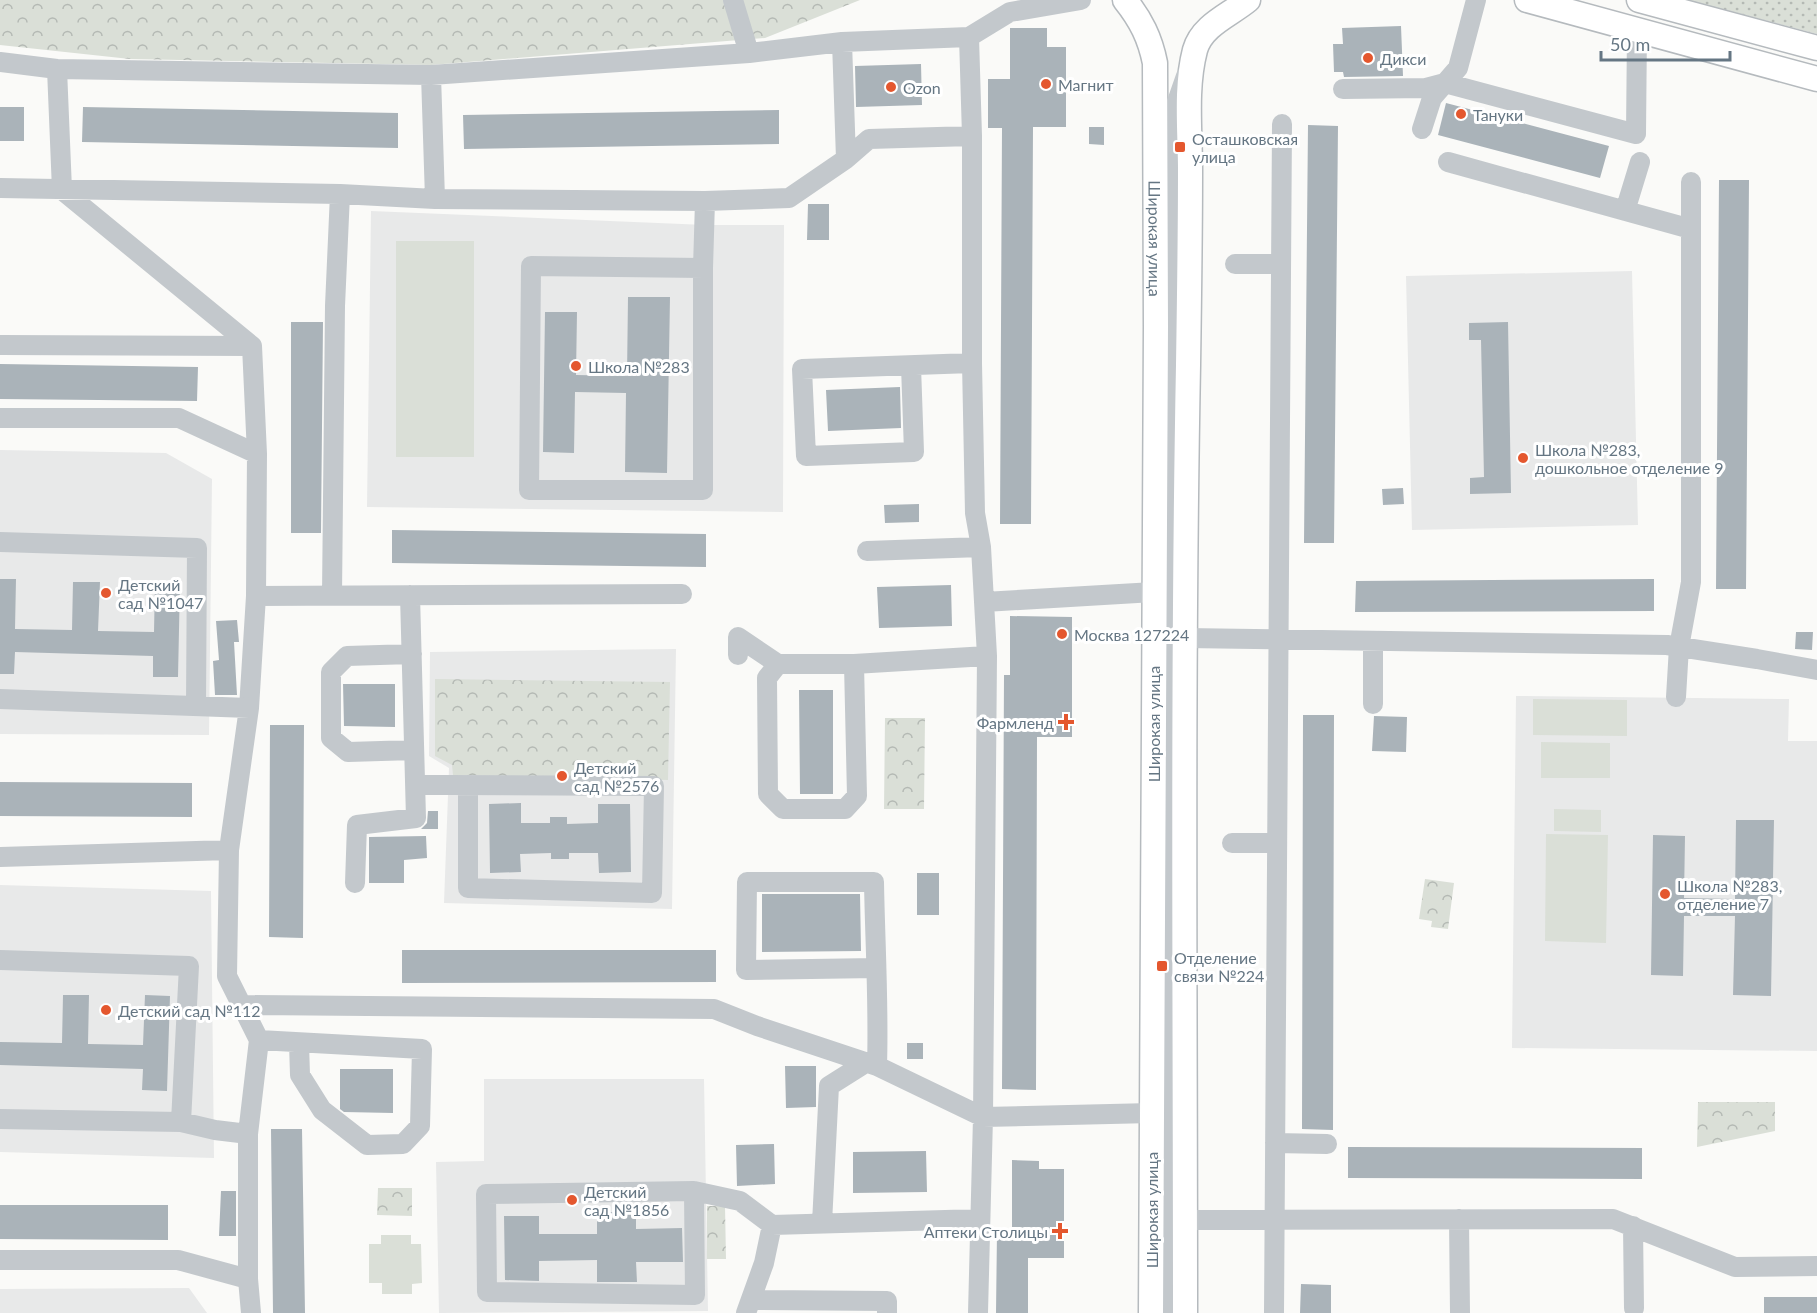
<svg xmlns="http://www.w3.org/2000/svg" width="1817" height="1313" font-family="Lato,sans-serif">
<style>
.built{fill:#e8e9e9}
.grass{fill:url(#grass-dots)}
.park{fill:url(#park-crowns)}
.garden{fill:#dadfd7}
.building{fill:#aab3b9}
.lines{fill:none;stroke-linecap:round;stroke-linejoin:round}
.major-casing{stroke:#b5babe;stroke-width:27}
.minor{stroke:#c3c8cc;stroke-width:20}
.major{stroke:#fff;stroke-width:24}
.poi-dot{fill:#e4572e;stroke:#fff;stroke-width:2}
.labels{text-anchor:middle;dominant-baseline:central;stroke-width:6;stroke-linejoin:round;paint-order:stroke}
.poi-label{font-size:16px;fill:#657683;stroke:#fff;text-anchor:start}
.street-label{font-size:16px;fill:#657683;stroke:#fff}
</style>
<defs>
<pattern id="grass-dots" width="8" height="8" patternUnits="userSpaceOnUse" patternTransform="scale(1.5)"><rect width="8" height="8" fill="#dadfd7"/><path d="M2 2h.1M6 6h.1" fill="none" stroke="#b4b9b4" stroke-width="1.8" stroke-linecap="round"/></pattern>
<pattern id="park-crowns" width="20" height="18" patternUnits="userSpaceOnUse" patternTransform="scale(1.5)"><rect width="20" height="18" fill="#dadfd7"/><path d="M2 6a3 3 0 1 1 6 0M12 15a3 3 0 1 1 6 0" fill="none" stroke="#b4b9b4"/></pattern>
</defs>
<rect width="100%" height="100%" fill="#fafaf8"/>
<path class="built" d="M 371,211 L 706,225 L 784,225 L 783,512 L 367,507 Z
M 1632,271 L 1638,525 L 1412,530 L 1406,276 Z
M 0,450 L 166,453 L 212,479 L 209,735 L 0,734 Z
M 676,649 L 672,909 L 444,903 L 449,768 L 429,756 L 430,652 Z
M 1516,696 L 1789,699 L 1788,741 L 1817,741 L 1817,1051 L 1512,1048 Z
M 0,885 L 211,891 L 214,1158 L 0,1152 Z
M 484,1079 L 704,1079 L 708,1311 L 439,1313 L 436,1162 L 484,1161 Z
M 189,1288 L 207,1313 L 0,1313 L 0,1289 Z"/>
<path class="grass" d="M 1687,0 L 1817,0 L 1817,34 Z"/>
<path class="park" d="M 0,0 L 860,0 L 765,38 L 431,65 L 130,59 L 0,45 Z
M 435,679 L 670,682 L 668,780 L 453,775 L 452,765 L 435,756 Z
M 885,718 L 925,718 L 924,809 L 884,809 Z
M 1425,879 L 1454,883 L 1448,929 L 1431,927 L 1432,921 L 1419,919 Z
M 1698,1102 L 1775,1102 L 1775,1131 L 1697,1147 Z
M 378,1188 L 412,1188 L 412,1216 L 377,1215 Z
M 707,1206 L 725,1206 L 726,1259 L 707,1259 Z"/>
<path class="garden" d="M 396,241 L 474,241 L 474,457 L 396,457 Z
M 1533,699 L 1627,700 L 1627,736 L 1533,735 Z
M 1541,742 L 1610,743 L 1610,778 L 1541,778 Z
M 1554,809 L 1601,810 L 1601,832 L 1554,831 Z
M 1546,834 L 1608,835 L 1606,943 L 1545,941 Z
M 381,1235 L 411,1235 L 411,1244 L 421,1244 L 422,1283 L 412,1284 L 412,1294 L 382,1294 L 382,1283 L 369,1283 L 369,1244 L 381,1244 Z"/>
<path class="building" d="M 1401,26 L 1403,76 L 1344,77 L 1343,72 L 1334,72 L 1333,44 L 1343,44 L 1342,28 Z
M 1010,28 L 1047,28 L 1047,47 L 1066,47 L 1066,127 L 1033,127 L 1031,524 L 1000,524 L 1002,128 L 988,128 L 988,79 L 1010,79 Z
M 921,64 L 922,105 L 856,107 L 855,66 Z
M 1446,103 L 1609,146 L 1600,178 L 1438,135 Z
M 0,107 L 24,107 L 24,141 L 0,141 Z
M 83,107 L 398,113 L 398,148 L 82,142 Z
M 779,110 L 779,144 L 464,149 L 463,115 Z
M 1308,125 L 1338,126 L 1334,543 L 1304,543 Z
M 1089,127 L 1104,127 L 1104,145 L 1089,144 Z
M 1719,180 L 1749,180 L 1746,589 L 1716,589 Z
M 808,204 L 829,204 L 829,240 L 807,240 Z
M 628,297 L 670,297 L 667,473 L 625,472 L 626,393 L 575,392 L 574,453 L 543,452 L 545,312 L 577,312 L 576,375 L 627,376 Z
M 291,322 L 323,322 L 321,533 L 291,533 Z
M 1508,322 L 1511,493 L 1470,494 L 1470,478 L 1484,477 L 1481,340 L 1469,340 L 1469,323 Z
M 0,364 L 198,367 L 197,401 L 0,399 Z
M 900,387 L 901,428 L 828,431 L 826,390 Z
M 1403,488 L 1404,504 L 1383,505 L 1382,489 Z
M 919,504 L 919,522 L 885,523 L 884,505 Z
M 392,530 L 706,534 L 706,567 L 392,563 Z
M 0,579 L 16,579 L 15,629 L 72,630 L 73,582 L 100,582 L 98,631 L 154,632 L 155,582 L 180,582 L 178,677 L 153,677 L 153,656 L 15,652 L 14,674 L 0,674 Z
M 1654,579 L 1654,611 L 1355,612 L 1356,581 Z
M 951,585 L 952,626 L 879,628 L 877,587 Z
M 1010,616 L 1072,617 L 1072,737 L 1037,737 L 1036,1090 L 1002,1089 L 1004,675 L 1010,675 Z
M 237,620 L 239,642 L 234,642 L 237,695 L 215,695 L 213,661 L 219,660 L 216,621 Z
M 1796,632 L 1813,632 L 1812,650 L 1795,649 Z
M 343,684 L 395,684 L 395,727 L 344,726 Z
M 799,690 L 833,690 L 833,794 L 800,794 Z
M 1303,715 L 1334,715 L 1333,1130 L 1302,1129 Z
M 1374,716 L 1407,717 L 1406,752 L 1372,751 Z
M 270,725 L 304,725 L 303,938 L 269,937 Z
M 0,782 L 192,783 L 192,817 L 0,816 Z
M 521,803 L 521,823 L 550,823 L 550,817 L 567,817 L 567,824 L 598,823 L 598,804 L 630,804 L 631,872 L 599,873 L 598,853 L 569,853 L 569,859 L 551,859 L 551,853 L 520,854 L 521,872 L 490,873 L 489,804 Z
M 428,811 L 438,811 L 438,829 L 421,829 L 427,823 Z
M 1736,820 L 1774,820 L 1771,996 L 1733,995 L 1735,916 L 1684,916 L 1683,976 L 1651,975 L 1653,835 L 1685,836 L 1684,898 L 1735,899 Z
M 426,836 L 427,858 L 404,860 L 404,883 L 369,883 L 369,837 Z
M 917,873 L 939,873 L 939,915 L 917,915 Z
M 762,894 L 860,894 L 861,951 L 762,952 Z
M 402,950 L 716,950 L 716,982 L 402,983 Z
M 63,995 L 89,995 L 88,1044 L 143,1045 L 145,995 L 170,996 L 167,1091 L 142,1090 L 143,1069 L 0,1065 L 0,1042 L 62,1043 Z
M 907,1043 L 923,1043 L 923,1059 L 907,1059 Z
M 785,1066 L 816,1066 L 816,1107 L 786,1108 Z
M 340,1069 L 393,1069 L 393,1113 L 344,1112 L 340,1109 Z
M 271,1129 L 302,1129 L 305,1313 L 273,1313 Z
M 774,1144 L 775,1184 L 737,1186 L 736,1145 Z
M 1348,1147 L 1642,1148 L 1642,1179 L 1348,1178 Z
M 926,1151 L 927,1192 L 853,1193 L 853,1152 Z
M 1012,1160 L 1039,1161 L 1039,1169 L 1064,1169 L 1064,1258 L 1028,1258 L 1028,1313 L 996,1313 L 997,1232 L 1012,1232 Z
M 221,1191 L 236,1191 L 236,1236 L 219,1236 Z
M 0,1205 L 168,1205 L 168,1240 L 0,1239 Z
M 597,1212 L 636,1212 L 636,1229 L 682,1228 L 683,1262 L 636,1262 L 637,1282 L 597,1282 L 597,1260 L 539,1261 L 539,1281 L 505,1280 L 504,1216 L 539,1216 L 539,1234 L 597,1234 Z
M 1301,1284 L 1331,1285 L 1331,1313 L 1300,1313 Z
M 1764,1297 L 1817,1297 L 1817,1313 L 1764,1313 Z"/>
<g class="lines">
<g class="major-casing">
<g id="major">
<path id="s1" d="M 1125,0 C 1141,20 1150,38 1155,63 L 1156,326 L 1151,1313"/>
<path d="M 1527,0 L 1817,79"/>
<path d="M 1639,0 L 1817,48"/>
<path d="M 1185,1313 C 1185,997 1182,681 1188,365 C 1189,300 1190,235 1190,170 C 1190,131 1185,88 1195,50 C 1202,25 1230,15 1248,0"/>
</g>
</g>
<path class="minor" d="M 733,0 L 749,53
M 842,42 L 969,37 L 1010,12 L 1081,0
M 0,62 L 57,69 L 431,75 L 749,53 L 842,42 L 846,159
M 57,69 L 62,190 L 252,346 L 257,454 L 256,596 L 249,708 L 229,850 L 227,976 L 259,1040 L 248,1134 L 248,1279 L 251,1313
M 431,75 L 435,199
M 1343,89 L 1426,88 L 1445,83 L 1636,134 L 1637,29
M 1422,129 L 1432,98 L 1458,68 L 1476,0
M 972,136 L 972,363 L 975,513 L 981,547 L 987,656 L 983,1117 L 978,1313
M 1448,162 L 1691,229
M 0,188 L 340,194 L 435,199 L 705,201 L 789,198 L 846,159 L 869,139 L 972,136 L 969,37
M 1625,211 L 1640,162
M 1235,264 L 1281,264
M 703,268 L 531,266 L 529,490 L 703,490 L 703,268 L 705,201
M 0,345 L 252,346
M 911,366 L 914,452 L 806,456 L 802,369 L 972,363
M 0,418 L 179,418 L 257,454
M 0,542 L 197,548 L 196,705
M 867,551 L 981,547
M 332,595 L 335,306 L 340,194
M 256,596 L 682,594
M 984,602 L 1154,592
M 1185,638 L 1667,645 L 1757,659 L 1817,670
M 412,654 L 347,656 L 331,672 L 331,738 L 348,752 L 414,750
M 738,655 L 738,637 L 778,664 L 854,664 L 987,656
M 778,664 L 767,678 L 768,794 L 783,809 L 845,809 L 857,796 L 854,664
M 1676,697 L 1679,647 L 1691,582 L 1691,182
M 0,699 L 249,708
M 1373,704 L 1373,641
M 415,785 L 449,785 L 654,786 L 652,893 L 468,888 L 468,785
M 1232,843 L 1277,843
M 0,857 L 229,850
M 355,883 L 357,825 L 416,818 L 410,595
M 0,960 L 189,966 L 181,1122
M 876,968 L 746,970 L 747,882 L 874,882 C 875,943 879,1004 877,1066
M 241,1005 L 714,1009 L 757,1026 L 877,1066 L 983,1117 L 1152,1113
M 259,1040 L 422,1049 L 420,1126 L 403,1144 L 367,1145 L 322,1110 L 300,1075 L 299,1043
M 0,1119 L 181,1122 L 215,1130 L 248,1134
M 1275,1143 L 1327,1144
M 694,1191 L 695,1295 L 487,1292 L 486,1194 Z
M 694,1191 L 740,1201 L 772,1225
M 1459,1219 L 1460,1313
M 1185,1220 L 1613,1219 L 1735,1267 L 1817,1266
M 822,1223 L 829,1086 L 867,1062
M 1633,1226 L 1634,1308
M 0,1260 L 178,1260 L 248,1279
M 752,1300 L 887,1301 L 887,1313
M 746,1313 L 764,1263 L 772,1225 L 980,1219
M 1168,1313 L 1172,533 L 1172,116 L 1186,76
M 1274,1313 L 1282,124"/>
<use href="#major" class="major"/>
</g>
<g class="poi-dot">
<circle cx="1368" cy="58" r="6"/>
<circle cx="1046" cy="84" r="6"/>
<circle cx="891" cy="87" r="6"/>
<circle cx="1461" cy="114" r="6"/>
<rect x="1174" y="141" width="12" height="12" rx="3"/>
<circle cx="576" cy="366" r="6"/>
<circle cx="1523" cy="458" r="6"/>
<circle cx="106" cy="593" r="6"/>
<circle cx="1062" cy="634" r="6"/>
<path d="M1063 713h6v6h6v6h-6v6h-6v-6h-6v-6h6z"/>
<circle cx="562" cy="776" r="6"/>
<circle cx="1665" cy="894" r="6"/>
<rect x="1156" y="960" width="12" height="12" rx="3"/>
<circle cx="106" cy="1010" r="6"/>
<circle cx="572" cy="1200" r="6"/>
<path d="M1057 1222h6v6h6v6h-6v6h-6v-6h-6v-6h6z"/>
</g>
<g class="labels">
<g class="poi-label">
<text x="1380" y="58">Дикси</text>
<text x="1058" y="84">Магнит</text>
<text x="903" y="87">Ozon</text>
<text x="1473" y="114">Тануки</text>
<text x="1192" y="138">Осташковская<tspan x="1192" dy="18">улица</tspan></text>
<text x="588" y="366">Школа №283</text>
<text x="1535" y="449">Школа №283,<tspan x="1535" dy="18">дошкольное отделение 9</tspan></text>
<text x="118" y="584">Детский<tspan x="118" dy="18">сад №1047</tspan></text>
<text x="1074" y="634">Москва 127224</text>
<text x="1054" y="722" text-anchor="end">Фармленд</text>
<text x="574" y="767">Детский<tspan x="574" dy="18">сад №2576</tspan></text>
<text x="1677" y="885">Школа №283,<tspan x="1677" dy="18">отделение 7</tspan></text>
<text x="1174" y="957">Отделение<tspan x="1174" dy="18">связи №224</tspan></text>
<text x="118" y="1010">Детский сад №112</text>
<text x="584" y="1191">Детский<tspan x="584" dy="18">сад №1856</tspan></text>
<text x="1048" y="1231" text-anchor="end">Аптеки Столицы</text>
</g>
<g class="street-label">
<text stroke="none"><textPath href="#s1" startOffset="246">Широкая улица</textPath></text>
<text transform="translate(1153 724) rotate(-90)">Широкая улица</text>
<text transform="translate(1151 1210) rotate(-90)">Широкая улица</text>
</g>
</g>
<path d="M1601 51v9h129v-9" fill="none" stroke="#657683" stroke-width="3"/>
<text x="1610" y="51" font-size="18" fill="#657683" stroke="#ffffff" stroke-width="4.5" paint-order="stroke">50 m</text>
</svg>
